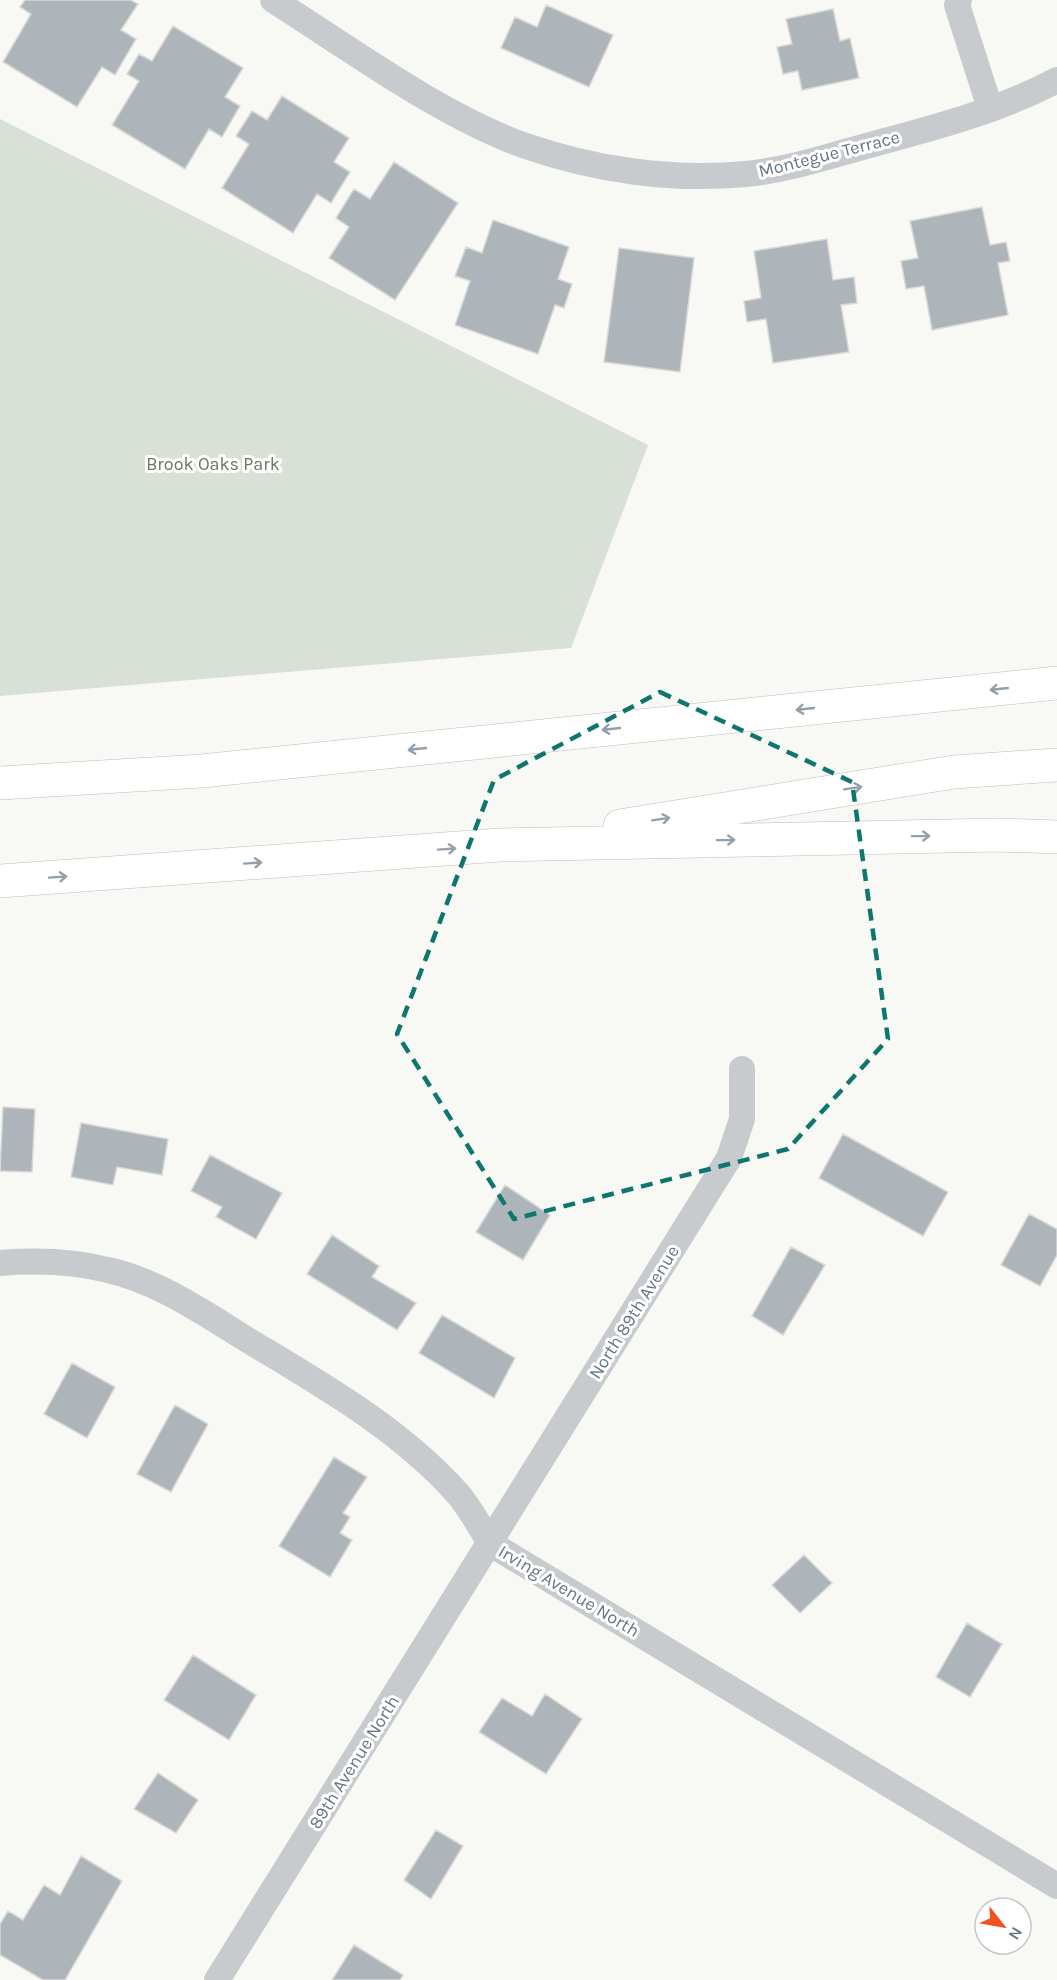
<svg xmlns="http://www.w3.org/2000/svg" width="1057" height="1980" font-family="Karla,sans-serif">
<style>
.green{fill:#d9e0d5}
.building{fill:#adb5bb;stroke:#d9d9d7;stroke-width:1.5}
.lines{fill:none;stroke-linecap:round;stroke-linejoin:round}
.motorway-casing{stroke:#b9bdc0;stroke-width:34}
.minor{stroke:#c7cbce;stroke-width:26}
.motorway{stroke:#fff;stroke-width:33}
.oneway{stroke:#93a0ab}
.marked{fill:none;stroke:#0f766e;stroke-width:4.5;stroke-dasharray:12 8;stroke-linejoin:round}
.labels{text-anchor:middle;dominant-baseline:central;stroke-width:6;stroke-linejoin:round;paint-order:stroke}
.street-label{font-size:18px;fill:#657787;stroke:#fff}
.park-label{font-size:18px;fill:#657960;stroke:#fff}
</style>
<rect width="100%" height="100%" fill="#f8f8f4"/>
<path class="green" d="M 0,119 L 648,445 L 571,648 L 0,696 Z"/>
<path class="building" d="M 25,0 L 131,0 L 138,4 L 121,30 L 136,39 L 115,75 L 102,67 L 77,107 L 3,62 L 31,14 L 20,7 Z
M 546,5 L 613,35 L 589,87 L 501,48 L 515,17 L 537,27 Z
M 833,9 L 840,41 L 850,38 L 859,78 L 802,90 L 798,71 L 783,74 L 777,47 L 792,44 L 786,19 Z
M 173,26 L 243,68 L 225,97 L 240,106 L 222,137 L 209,129 L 185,169 L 112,125 L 139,81 L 127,74 L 139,54 L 152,61 Z
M 282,96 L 349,138 L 334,162 L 350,172 L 331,203 L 317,194 L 293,233 L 222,188 L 249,144 L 236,136 L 252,111 L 267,120 Z
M 394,162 L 458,203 L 395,300 L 329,258 L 349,227 L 336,218 L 354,189 L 370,199 Z
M 982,207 L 990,245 L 1006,242 L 1010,261 L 998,263 L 1008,315 L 932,330 L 924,286 L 906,289 L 901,261 L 918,258 L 910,221 Z
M 493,220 L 569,247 L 558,279 L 572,284 L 564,308 L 555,305 L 538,354 L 455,325 L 470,281 L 455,276 L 466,247 L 482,253 Z
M 827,239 L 833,280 L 854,277 L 857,303 L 841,305 L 849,352 L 773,363 L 766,319 L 747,322 L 744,301 L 761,298 L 754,251 Z
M 619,248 L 694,258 L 680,372 L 604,362 Z
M 3,1107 L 35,1109 L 32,1172 L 0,1171 Z
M 81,1123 L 168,1139 L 162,1175 L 117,1167 L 113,1185 L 71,1177 Z
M 843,1134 L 948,1192 L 923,1236 L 819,1178 Z
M 210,1155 L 282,1193 L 256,1239 L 216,1217 L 222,1207 L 191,1191 Z
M 505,1185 L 550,1215 L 523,1260 L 476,1232 Z
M 1029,1214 L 1057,1229 L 1057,1255 L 1040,1286 L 1001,1265 Z
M 332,1235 L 379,1266 L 372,1277 L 416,1303 L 397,1330 L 307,1274 Z
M 791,1247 L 825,1265 L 783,1335 L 752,1316 Z
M 442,1315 L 515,1358 L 494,1398 L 419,1353 Z
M 72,1363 L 115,1387 L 87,1438 L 44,1414 Z
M 175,1405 L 208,1424 L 171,1492 L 137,1474 Z
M 334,1457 L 367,1477 L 343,1513 L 350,1517 L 340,1533 L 352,1540 L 330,1577 L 279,1546 Z
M 804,1555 L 832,1583 L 800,1613 L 772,1585 Z
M 967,1623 L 1002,1644 L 970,1697 L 936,1677 Z
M 193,1655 L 256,1695 L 229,1740 L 164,1700 Z
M 545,1694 L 582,1719 L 546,1774 L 479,1732 L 502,1698 L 532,1716 Z
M 158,1773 L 198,1800 L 176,1833 L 134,1809 Z
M 436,1830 L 463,1846 L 431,1899 L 404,1880 Z
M 81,1856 L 122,1881 L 65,1980 L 43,1980 L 0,1955 L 0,1924 L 8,1911 L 23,1920 L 44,1885 L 60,1895 Z
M 354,1945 L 403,1975 L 400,1980 L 332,1980 Z"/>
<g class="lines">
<g class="motorway-casing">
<path id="motorway" d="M 0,783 L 202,771 L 1057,683
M 620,826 L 954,772 L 1057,765
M 0,881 L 500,845 L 998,835 L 1057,837"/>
</g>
<path class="minor" d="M 273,0 C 349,48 440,115 523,145 C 594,170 672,181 746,174 C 788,170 829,156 870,145 C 933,128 999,111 1057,80
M 959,0 L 957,5 L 990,108
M 0,1263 C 37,1260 72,1261 108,1270 C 158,1281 204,1313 246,1339 C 322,1385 399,1428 458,1494 C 471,1509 480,1528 491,1544 L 1057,1886
M 217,1980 L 729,1158 L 742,1119 L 742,1069"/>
<use href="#motorway" class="motorway"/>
</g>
<defs><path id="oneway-shaft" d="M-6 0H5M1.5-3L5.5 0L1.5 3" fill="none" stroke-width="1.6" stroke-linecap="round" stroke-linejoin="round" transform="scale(1.5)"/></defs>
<g class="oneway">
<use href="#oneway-shaft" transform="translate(999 689) rotate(174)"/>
<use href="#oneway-shaft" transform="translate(805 709) rotate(174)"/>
<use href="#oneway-shaft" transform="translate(611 729) rotate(174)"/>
<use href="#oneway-shaft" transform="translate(417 749) rotate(174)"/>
<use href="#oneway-shaft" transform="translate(853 788) rotate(-9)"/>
<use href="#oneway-shaft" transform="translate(661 819) rotate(-9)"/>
<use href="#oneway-shaft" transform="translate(921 836) rotate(-1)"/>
<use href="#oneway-shaft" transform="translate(726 840) rotate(-1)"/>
<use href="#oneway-shaft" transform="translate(447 849) rotate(-4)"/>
<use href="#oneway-shaft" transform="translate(253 863) rotate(-4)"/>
<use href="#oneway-shaft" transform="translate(58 877) rotate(-4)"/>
</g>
<path class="marked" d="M 660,692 L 852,782 L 888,1039 L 788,1149 L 514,1219 L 397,1034 L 494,780 Z"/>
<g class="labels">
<g class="street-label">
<text transform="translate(829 154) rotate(-14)">Montegue Terrace</text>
<text transform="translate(634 1312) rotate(-58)">North 89th Avenue</text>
<text transform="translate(569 1591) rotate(31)">Irving Avenue North</text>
<text transform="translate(354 1762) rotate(-58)">89th Avenue North</text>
</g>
<g class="park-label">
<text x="213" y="464">Brook Oaks Park</text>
</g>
</g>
<g transform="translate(1003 1926) rotate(121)"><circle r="28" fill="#ffffff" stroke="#c1c9cf" stroke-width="1.5"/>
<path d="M0-4.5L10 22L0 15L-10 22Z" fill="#ed521f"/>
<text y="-9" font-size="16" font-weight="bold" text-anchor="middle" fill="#657787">N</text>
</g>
</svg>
